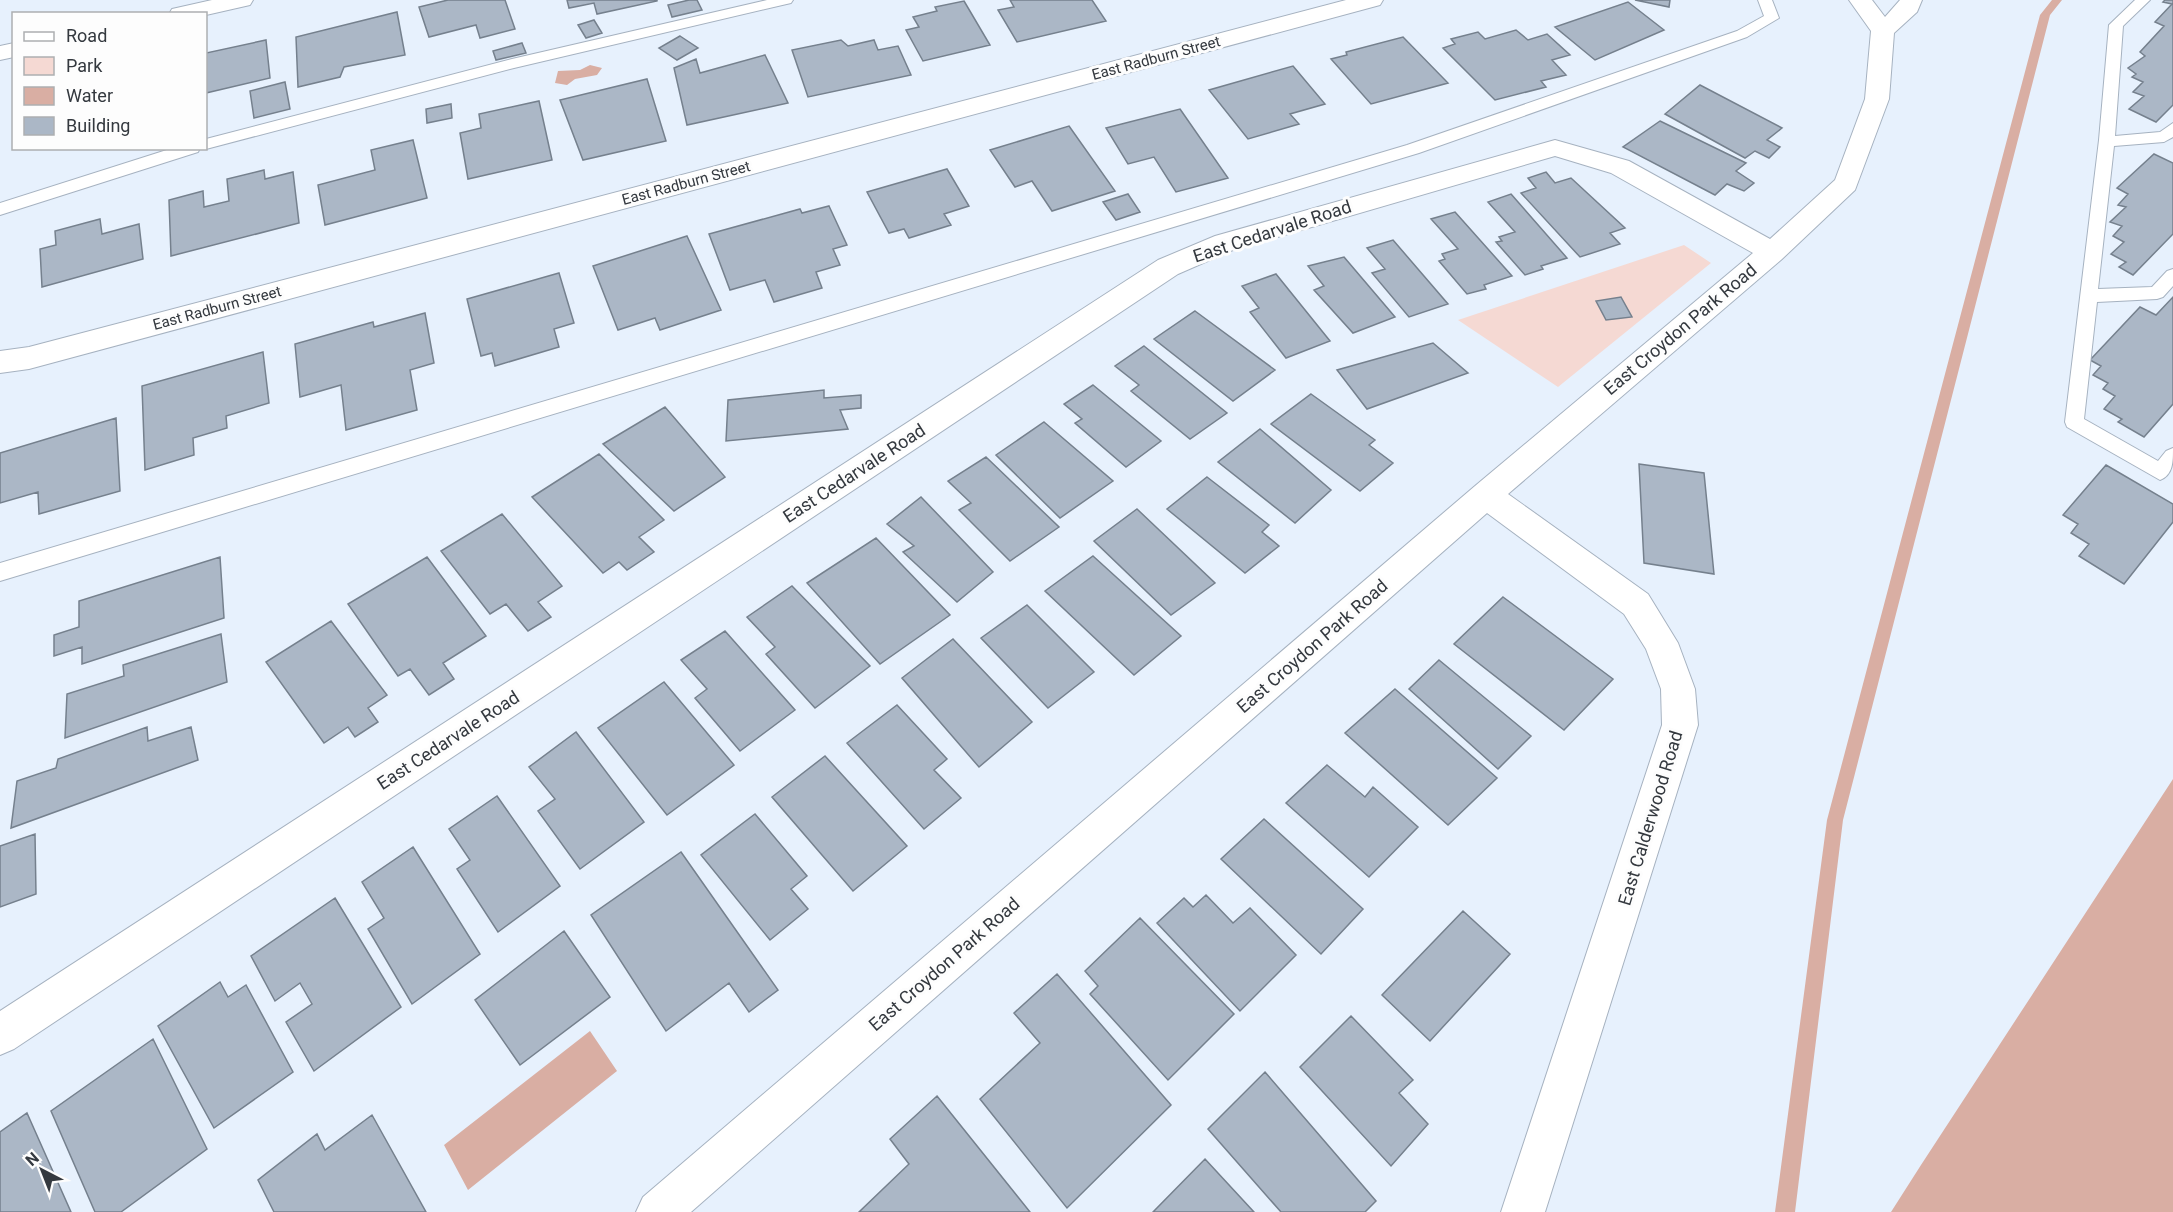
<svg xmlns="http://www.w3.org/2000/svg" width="2173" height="1212" font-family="Roboto,sans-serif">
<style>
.green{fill:#f5d9d3}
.water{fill:#d9aea3}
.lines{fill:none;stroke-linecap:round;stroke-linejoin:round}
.stream{fill:#d9aea3;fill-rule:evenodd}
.building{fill:#abb7c6;stroke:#75808d;stroke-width:1.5}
.lane-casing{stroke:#a6b2c0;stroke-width:2}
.street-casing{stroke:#a6b2c0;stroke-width:2}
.lane{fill:#fff;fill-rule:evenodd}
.street{fill:#fff;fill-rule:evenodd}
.labels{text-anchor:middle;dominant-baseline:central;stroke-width:6;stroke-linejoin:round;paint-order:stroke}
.far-street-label{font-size:15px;fill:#34393f;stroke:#fdfdfd}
.street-label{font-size:18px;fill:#34393f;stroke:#fdfdfd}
</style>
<rect width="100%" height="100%" fill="#e7f1fd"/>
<path class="green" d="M 1684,245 L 1711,263 L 1558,387 L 1458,320 Z"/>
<path class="water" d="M 590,65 L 602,68 L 597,75 L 575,79 L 567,85 L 555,83 L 558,71 L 580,70 Z
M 2173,779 L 2173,1212 L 1891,1212 L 1921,1165 Z
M 590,1031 L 617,1071 L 468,1190 L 444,1145 Z"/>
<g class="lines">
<path class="stream" d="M 2052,0 L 2062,0 L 2050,15 L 1843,820 L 1795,1212 L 1775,1212 L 1827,820 L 2040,15 Z"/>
</g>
<path class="building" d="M 448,0 L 505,0 L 515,29 L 480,38 L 476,25 L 429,37 L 419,7 Z
M 567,0 L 657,0 L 657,1 L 597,14 L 594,3 L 569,8 Z
M 689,0 L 697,0 L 702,10 L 672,17 L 668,5 Z
M 1010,0 L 1092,0 L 1106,21 L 1017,42 L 998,10 L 1014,7 Z
M 1635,0 L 1670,0 L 1669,7 Z
M 2165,0 L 2173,0 L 2173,105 L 2156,122 L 2129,109 L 2144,96 L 2133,92 L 2143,82 L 2132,77 L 2136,74 L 2128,68 L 2145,56 L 2140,52 L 2164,26 L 2155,22 L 2172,4 L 2163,2 Z
M 964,1 L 990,45 L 923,61 L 906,30 L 919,27 L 913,17 L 937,11 L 935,7 Z
M 1628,2 L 1664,30 L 1595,60 L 1555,27 Z
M 397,12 L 405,55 L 344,67 L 340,77 L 298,87 L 296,37 Z
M 594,20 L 602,33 L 586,38 L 578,25 Z
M 1516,30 L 1528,40 L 1547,34 L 1570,55 L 1552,60 L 1566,75 L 1541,81 L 1546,87 L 1495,100 L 1443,48 L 1455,44 L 1451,39 L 1478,32 L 1485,39 Z
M 680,36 L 698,48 L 677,60 L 659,48 Z
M 1403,37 L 1448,83 L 1371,104 L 1331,59 L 1347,55 L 1346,52 Z
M 266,40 L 270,78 L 206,93 L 206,53 Z
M 841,40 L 848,46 L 874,40 L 878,50 L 898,46 L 911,75 L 808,97 L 792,50 Z
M 522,43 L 526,53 L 496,60 L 493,51 Z
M 765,55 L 788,103 L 687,125 L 674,68 L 696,59 L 700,73 Z
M 1293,66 L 1325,104 L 1290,114 L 1299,124 L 1248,139 L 1209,90 Z
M 647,79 L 666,141 L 583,160 L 560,100 Z
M 285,82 L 290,109 L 254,118 L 250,91 Z
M 1700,85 L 1782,128 L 1767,140 L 1780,147 L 1769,158 L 1755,151 L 1745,158 L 1665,114 Z
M 539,101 L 552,160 L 468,179 L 460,133 L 481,128 L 479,114 Z
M 451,104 L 452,118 L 427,123 L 426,109 Z
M 1180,109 L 1228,178 L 1176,192 L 1154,157 L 1128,164 L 1106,128 Z
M 1660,121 L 1746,163 L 1736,171 L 1754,183 L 1744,191 L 1727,184 L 1715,195 L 1623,147 Z
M 1069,126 L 1115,191 L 1052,211 L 1032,181 L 1015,187 L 990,150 Z
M 413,140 L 427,198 L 325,225 L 318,185 L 375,170 L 371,150 Z
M 2154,154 L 2173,163 L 2173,234 L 2133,275 L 2119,267 L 2126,262 L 2111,254 L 2124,242 L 2113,236 L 2122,226 L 2110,222 L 2126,207 L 2118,205 L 2128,194 L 2117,188 Z
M 947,169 L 969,206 L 944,214 L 951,225 L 909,238 L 904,229 L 889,233 L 867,192 Z
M 264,170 L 265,179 L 293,172 L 299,223 L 171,256 L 169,200 L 203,191 L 204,207 L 229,201 L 227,179 Z
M 1546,172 L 1555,183 L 1571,178 L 1625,228 L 1610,233 L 1620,244 L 1580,257 L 1521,193 L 1536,188 L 1528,178 Z
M 1128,194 L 1140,212 L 1116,220 L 1103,202 Z
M 1511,194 L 1567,258 L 1541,266 L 1543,269 L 1525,275 L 1496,242 L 1502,241 L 1499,237 L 1515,232 L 1488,202 Z
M 829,206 L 847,245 L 833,249 L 840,265 L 816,272 L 822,288 L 774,302 L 765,280 L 730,290 L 709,234 L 800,209 L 802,213 Z
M 1455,212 L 1512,276 L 1484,285 L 1486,289 L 1467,294 L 1439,261 L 1445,259 L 1442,254 L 1458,249 L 1431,219 Z
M 100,219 L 102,234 L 139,224 L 143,259 L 42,287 L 40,249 L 56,245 L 55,231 Z
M 687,236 L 721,310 L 660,330 L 655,318 L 618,330 L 593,266 Z
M 1393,240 L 1448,304 L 1409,317 L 1372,273 L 1385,269 L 1367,248 Z
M 1344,257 L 1395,317 L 1353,333 L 1314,290 L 1324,286 L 1308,266 Z
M 559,273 L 574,323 L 554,329 L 559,347 L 495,366 L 492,353 L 481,356 L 467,299 Z
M 1276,274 L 1330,341 L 1286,358 L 1250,312 L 1259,308 L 1242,286 Z
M 1621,297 L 1632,317 L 1606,320 L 1596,301 Z
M 2173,297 L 2173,404 L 2144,437 L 2118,422 L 2122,419 L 2104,409 L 2115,396 L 2103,389 L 2108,383 L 2093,375 L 2101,366 L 2090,360 L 2140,307 L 2156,315 Z
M 1195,311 L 1275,370 L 1233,401 L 1154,339 Z
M 425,313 L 434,363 L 410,370 L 417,410 L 346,430 L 341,385 L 300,397 L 295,344 L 373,322 L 374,327 Z
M 1433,343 L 1468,373 L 1367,409 L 1337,370 Z
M 1144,346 L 1227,413 L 1190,439 L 1131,391 L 1139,385 L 1115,366 Z
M 263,352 L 269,403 L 226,416 L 227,428 L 193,438 L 194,455 L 145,470 L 142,386 Z
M 1093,385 L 1161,441 L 1126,467 L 1075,423 L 1082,419 L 1064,404 Z
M 824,390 L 824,398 L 861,395 L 861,408 L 840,410 L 848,429 L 726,441 L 728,400 Z
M 1311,394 L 1375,440 L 1369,445 L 1393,463 L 1360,491 L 1271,424 Z
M 665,407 L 725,477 L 674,511 L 603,444 Z
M 116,418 L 120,491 L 39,514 L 38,492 L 0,503 L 0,453 Z
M 1044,422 L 1113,481 L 1060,518 L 996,455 Z
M 1260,429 L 1331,490 L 1295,523 L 1218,462 Z
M 599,454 L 664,520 L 639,537 L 654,552 L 627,570 L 619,562 L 603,573 L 532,497 Z
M 986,457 L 1059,527 L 1010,561 L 959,510 L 971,503 L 948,481 Z
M 1639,464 L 1704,473 L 1714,574 L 1644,563 Z
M 2106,465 L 2173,504 L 2173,522 L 2124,584 L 2079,556 L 2089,544 L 2071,533 L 2078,524 L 2063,515 Z
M 1207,477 L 1269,525 L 1262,532 L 1279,546 L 1245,573 L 1167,509 Z
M 921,497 L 993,572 L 957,602 L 903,552 L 914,546 L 887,524 Z
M 1137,509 L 1215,583 L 1171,615 L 1094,541 Z
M 502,514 L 562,586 L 538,602 L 551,617 L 528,631 L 506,604 L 490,614 L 441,551 Z
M 876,538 L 950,615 L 880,664 L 807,583 Z
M 1093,556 L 1181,636 L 1134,675 L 1045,591 Z
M 220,557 L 224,618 L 82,664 L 82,647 L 54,656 L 54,635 L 79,627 L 79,601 Z
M 427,557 L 486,636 L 443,663 L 454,679 L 429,695 L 410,669 L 398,676 L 348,604 Z
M 792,586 L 870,666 L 815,708 L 766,654 L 775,647 L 747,617 Z
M 1503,597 L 1613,679 L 1564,730 L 1454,644 Z
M 1027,605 L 1094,672 L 1048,708 L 981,638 Z
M 331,621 L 387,695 L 368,708 L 378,722 L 355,737 L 348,727 L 324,743 L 266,662 Z
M 725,631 L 795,710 L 740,751 L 695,698 L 707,689 L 681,660 Z
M 221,634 L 227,682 L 65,738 L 67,694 L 124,676 L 123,665 Z
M 953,639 L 1032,722 L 979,767 L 902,678 Z
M 1439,660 L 1531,736 L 1498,769 L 1409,689 Z
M 664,682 L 734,765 L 667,815 L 598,728 Z
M 1395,689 L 1497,778 L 1448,825 L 1345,733 Z
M 897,705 L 947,759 L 934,770 L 961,798 L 924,829 L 847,743 Z
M 147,727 L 148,741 L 191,727 L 198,760 L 11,828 L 17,781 L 56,768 L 58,759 Z
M 576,732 L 644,822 L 580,869 L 538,811 L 555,799 L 529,767 Z
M 825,756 L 907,846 L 853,891 L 772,797 Z
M 1327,765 L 1365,797 L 1373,787 L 1418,827 L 1369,877 L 1286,803 Z
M 497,796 L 560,886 L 498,932 L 457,869 L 470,860 L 449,829 Z
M 755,814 L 807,876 L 791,889 L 808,909 L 770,940 L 701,855 Z
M 1264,819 L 1363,909 L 1321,954 L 1221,859 Z
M 35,834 L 36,894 L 0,907 L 0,846 Z
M 413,847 L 480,954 L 412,1004 L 368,929 L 384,918 L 362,882 Z
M 681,852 L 778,990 L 749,1012 L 729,983 L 666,1031 L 591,915 Z
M 1206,895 L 1233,923 L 1250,908 L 1296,955 L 1240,1011 L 1157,923 L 1184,898 L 1193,907 Z
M 335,898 L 401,1007 L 314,1071 L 286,1022 L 312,1004 L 300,983 L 275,1001 L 251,956 Z
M 1463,911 L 1510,954 L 1430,1041 L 1382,995 Z
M 1140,918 L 1234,1014 L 1168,1080 L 1090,994 L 1098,986 L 1085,971 Z
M 564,931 L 610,997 L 520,1065 L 475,1000 Z
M 1057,974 L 1171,1105 L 1067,1208 L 980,1099 L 1040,1043 L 1014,1013 Z
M 220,982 L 228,997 L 246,985 L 293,1072 L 214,1128 L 158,1026 Z
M 1351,1016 L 1413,1080 L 1399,1093 L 1428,1124 L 1391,1166 L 1300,1067 Z
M 153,1039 L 207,1149 L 121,1212 L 95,1212 L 51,1111 Z
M 1265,1072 L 1376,1201 L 1365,1212 L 1281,1212 L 1208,1129 Z
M 937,1096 L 1030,1212 L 859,1212 L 909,1164 L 890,1139 Z
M 27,1113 L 71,1212 L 0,1212 L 0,1132 Z
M 372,1115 L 426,1212 L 274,1212 L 258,1180 L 317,1134 L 325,1150 Z
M 1205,1159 L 1254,1212 L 1153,1212 Z"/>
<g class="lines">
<g class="lane-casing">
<path id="lane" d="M 767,0 L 793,0 L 791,3 L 514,68 L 206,149 L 204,148 L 206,139 L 512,59 Z
M 1758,0 L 1772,0 L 1779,18 L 1747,37 L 1419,153 L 0,581 L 0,563 L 1407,145 L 1737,31 L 1764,16 Z
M 2135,0 L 2150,0 L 2123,26 L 2115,136 L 2160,132 L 2173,123 L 2173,137 L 2164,142 L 2114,146 L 2098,289 L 2152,287 L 2167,271 L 2173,269 L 2173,286 L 2163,297 L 2157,299 L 2097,302 L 2084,419 L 2158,461 L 2166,451 L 2173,448 C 2173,462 2173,475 2160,480 L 2067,427 L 2065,422 L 2099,140 L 2109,25 Z
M 173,148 L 200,148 L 198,152 L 0,215 L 0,203 Z"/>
</g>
<g class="street-casing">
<path id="street" d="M 212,0 L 253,0 L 250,5 L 206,15 L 169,14 L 172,9 Z
M 1346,0 L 1383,0 L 1380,5 L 29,369 L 0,373 L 0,351 L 29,347 Z
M 1849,0 L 1872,0 L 1885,17 L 1900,0 L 1922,0 L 1917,12 L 1894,33 L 1889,99 L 1855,190 L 1782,259 L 1508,494 L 1648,594 L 1678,643 L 1695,689 L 1698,725 L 1545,1212 L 1501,1212 L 1662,725 L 1661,689 L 1646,649 L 1624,614 L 1487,513 L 691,1212 L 636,1212 L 643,1197 L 1475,486 L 1753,253 L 1611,173 L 1555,156 L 1233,250 L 1178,274 L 14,1049 L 0,1055 L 0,1011 L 1158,260 L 1215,236 L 1555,140 L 1629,161 L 1770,239 L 1835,180 L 1865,99 L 1871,31 Z
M 14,43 L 14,57 L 0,60 L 0,46 Z"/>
</g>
<use href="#lane" class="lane"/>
<use href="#street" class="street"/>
</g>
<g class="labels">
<g class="far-street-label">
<text transform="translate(1156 58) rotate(-15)">East Radburn Street</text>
<text transform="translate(686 183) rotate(-15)">East Radburn Street</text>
<text transform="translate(217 308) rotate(-15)">East Radburn Street</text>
</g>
<g class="street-label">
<text transform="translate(1272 231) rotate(-18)">East Cedarvale Road</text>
<text transform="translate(1680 329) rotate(-40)">East Croydon Park Road</text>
<text transform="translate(854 473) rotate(-33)">East Cedarvale Road</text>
<text transform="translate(1312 646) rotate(-41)">East Croydon Park Road</text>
<text transform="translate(448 740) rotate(-33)">East Cedarvale Road</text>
<text transform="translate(1650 818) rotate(-73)">East Calderwood Road</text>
<text transform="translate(944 964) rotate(-41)">East Croydon Park Road</text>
</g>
</g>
<rect x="12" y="12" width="195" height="138" fill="#fdfdfd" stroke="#adafb1" stroke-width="1.5"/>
<rect x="24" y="32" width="30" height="9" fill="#ffffff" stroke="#adafb1" stroke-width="1.5"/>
<text x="66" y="42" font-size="18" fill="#34393f">Road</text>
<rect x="24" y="57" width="30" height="18" fill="#f5d9d3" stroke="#adafb1" stroke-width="1.5"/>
<text x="66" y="72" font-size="18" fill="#34393f">Park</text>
<rect x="24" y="87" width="30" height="18" fill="#d9aea3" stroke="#adafb1" stroke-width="1.5"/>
<text x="66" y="102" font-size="18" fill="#34393f">Water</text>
<rect x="24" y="117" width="30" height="18" fill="#abb7c6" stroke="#adafb1" stroke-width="1.5"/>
<text x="66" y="132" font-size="18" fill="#34393f">Building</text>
<g transform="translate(42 1170) rotate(318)" stroke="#fdfdfd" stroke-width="4.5" paint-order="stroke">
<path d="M0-4.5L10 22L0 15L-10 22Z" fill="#34393f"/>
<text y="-9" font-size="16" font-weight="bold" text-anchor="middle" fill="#34393f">N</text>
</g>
</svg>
